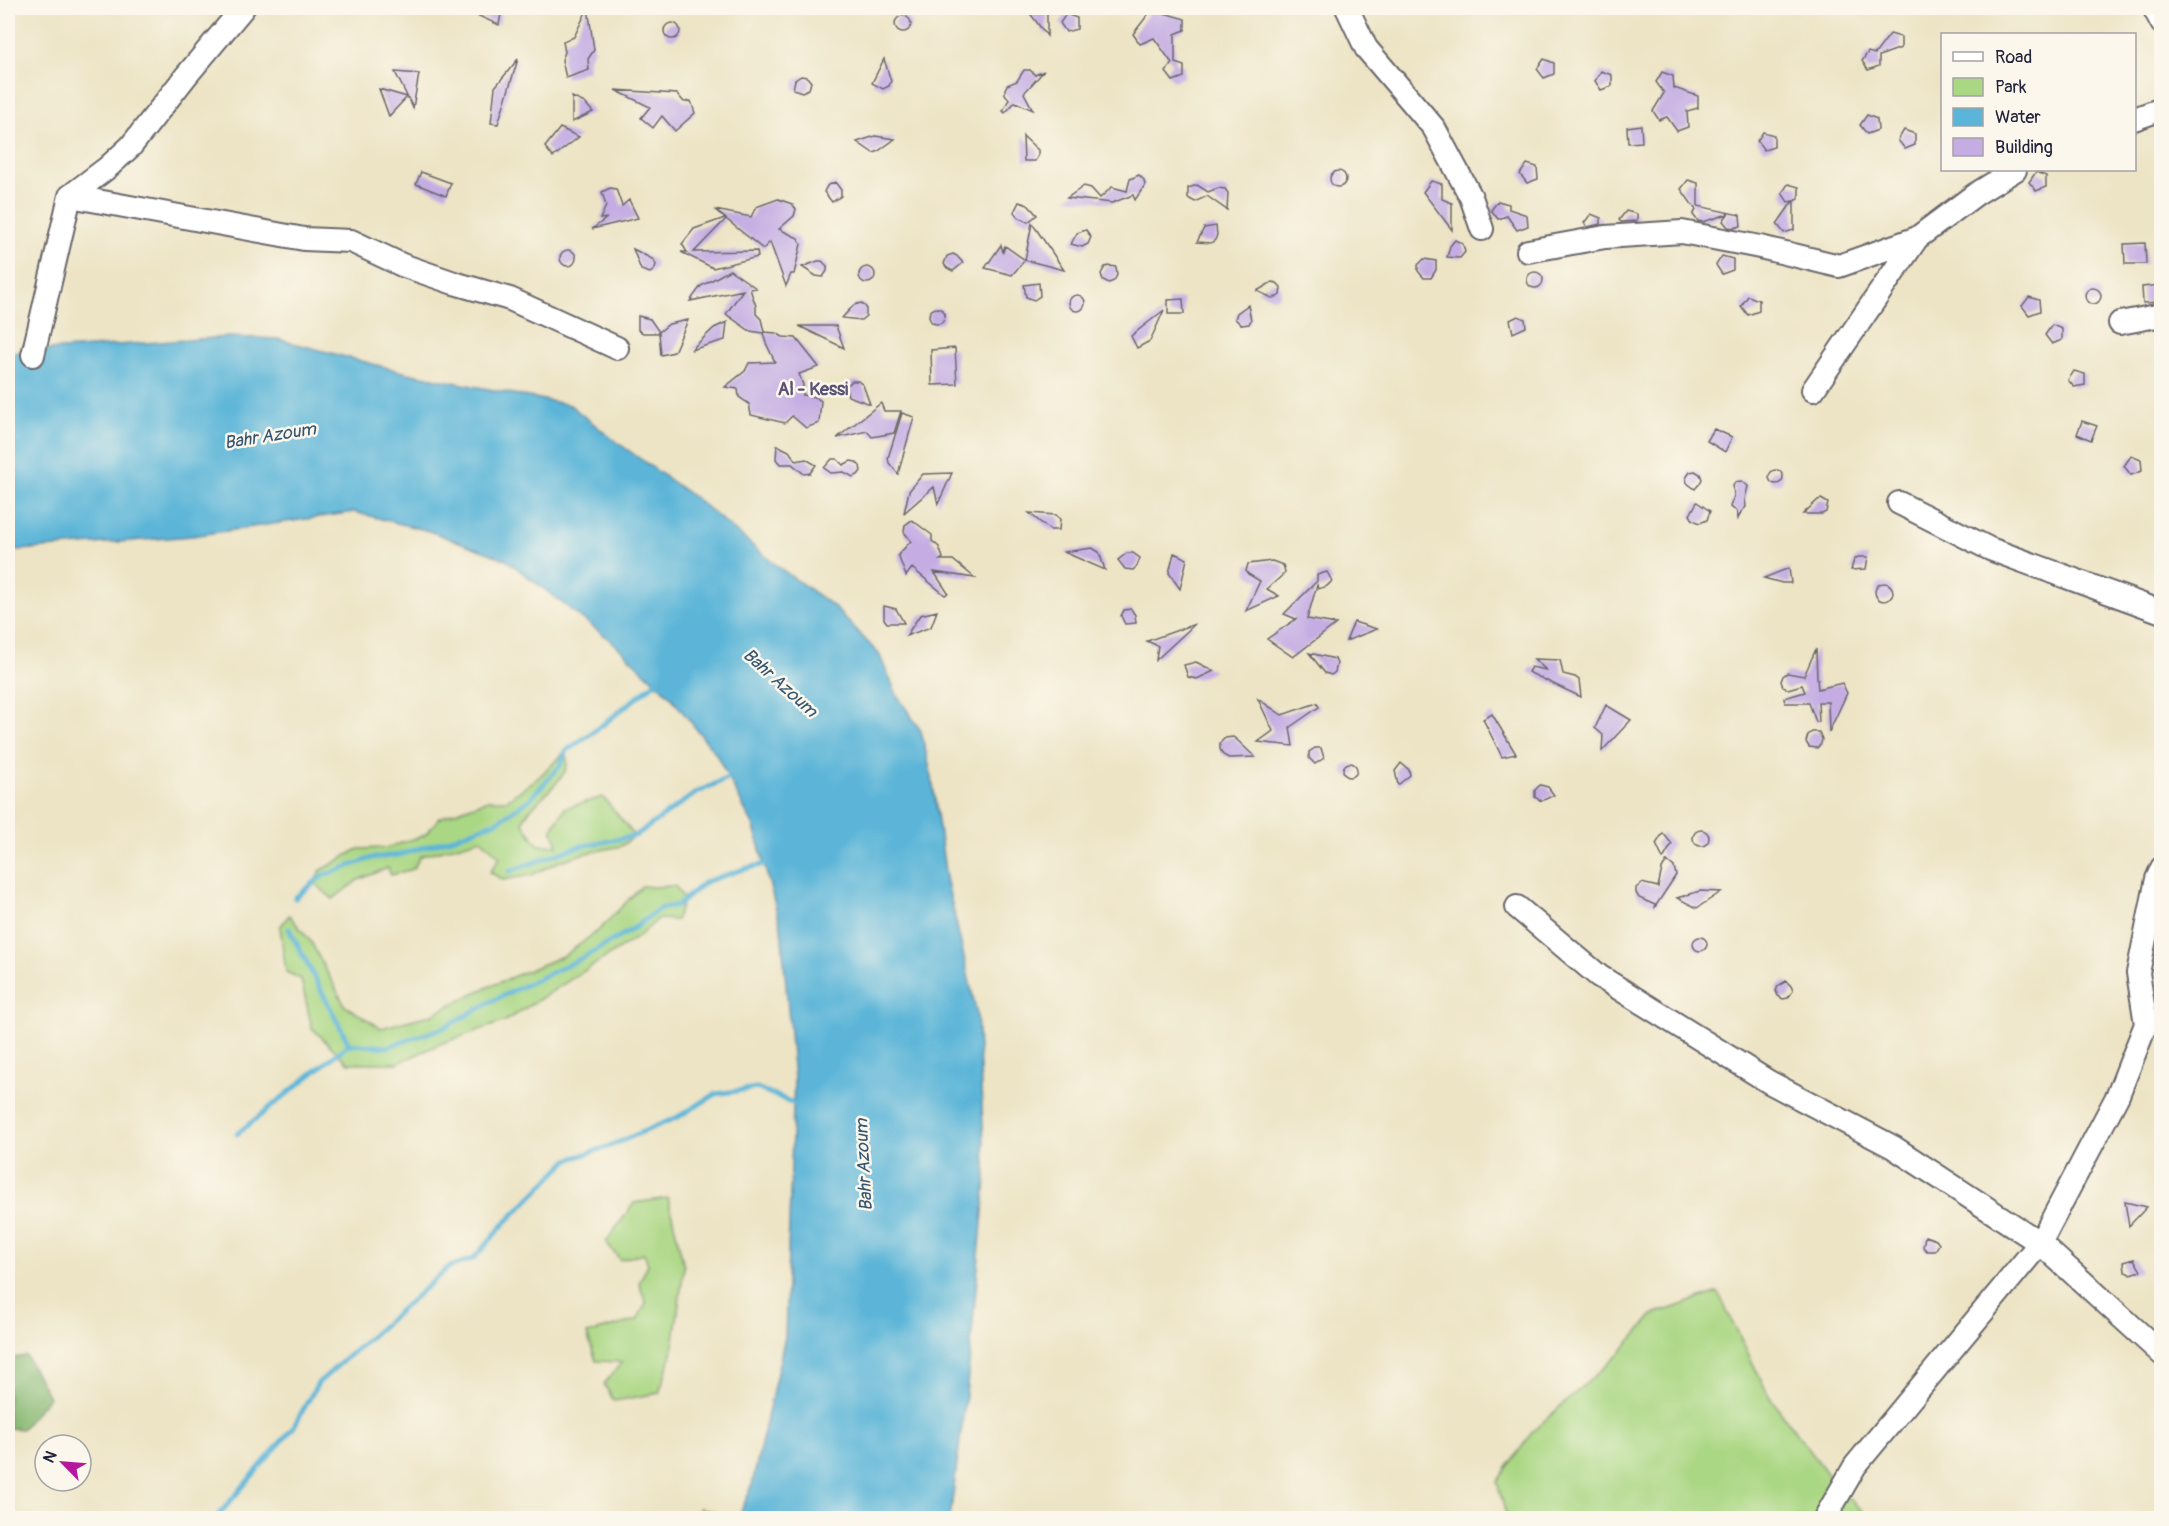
<svg xmlns="http://www.w3.org/2000/svg" width="2169" height="1526" font-family="Pangolin,sans-serif">
<style>
.green{fill:#aad783;stroke:#667c5f;stroke-width:1.5}
.forest{fill:#87b871;stroke:#546d56;stroke-width:1.5}
.water{fill:#5bb5d8;stroke:#3e6c8a;stroke-width:1.5}
.lines{fill:none;stroke-linecap:round;stroke-linejoin:round}
.stream{stroke:#5bb5d8;stroke-width:5}
.building{fill:#c5ade3}
.minor-casing{stroke:#69666b;stroke-width:26}
.minor{stroke:#fff;stroke-width:22}
.labels{text-anchor:middle;dominant-baseline:central;stroke-width:5;stroke-linejoin:round;paint-order:stroke}
.neighbourhood-label{font-size:18px;font-weight:bold;fill:#5b5376;stroke:#fbf7ec}
.water-label{font-size:18px;font-style:italic;fill:#365572;stroke:#fbf7ec}
</style>
<rect width="100%" height="100%" fill="#fbf7ec"/>
<filter id="ink" filterUnits="userSpaceOnUse"><feTurbulence type="fractalNoise" baseFrequency=".0167" numOctaves="2"/><feDisplacementMap in="SourceGraphic" scale="12" xChannelSelector="R" yChannelSelector="G"/><feConvolveMatrix kernelMatrix="1 2 1 2 8 2 1 2 1" color-interpolation-filters="sRGB"/></filter>
<filter id="wash" filterUnits="userSpaceOnUse"><feTurbulence type="fractalNoise" baseFrequency=".008" numOctaves="4" result="noise"/><feDisplacementMap in="SourceGraphic" scale="24" xChannelSelector="R" yChannelSelector="G"/><feGaussianBlur stdDeviation="1.35" result="paint"/><feColorMatrix in="noise" values="0 0 0 0 0 0 0 0 0 0 0 0 0 0 0 0 0 1.4 0 .05"/><feComposite in="paint" operator="in"/></filter>
<g filter="url(#wash)">
<rect width="100%" height="100%" fill="#ede4c5"/>
<path class="green" d="M 566,751 C 566,755 568,762 567,766 C 562,785 525,807 523,823 L 538,845 L 558,845 L 552,829 L 565,808 L 603,797 L 635,836 L 621,846 L 582,854 L 558,862 L 532,875 L 503,880 L 490,872 L 500,857 L 481,839 L 421,856 L 413,869 L 391,875 L 388,868 L 358,880 L 333,899 L 314,883 L 320,871 L 358,849 L 386,848 L 425,835 L 439,818 L 488,800 L 507,800 L 539,777 Z
M 642,886 L 652,887 L 675,886 L 684,899 L 676,920 L 658,919 L 638,937 L 505,1021 L 440,1044 L 398,1063 L 348,1063 L 312,1028 L 301,979 L 286,972 L 280,927 L 289,915 L 311,942 L 345,1006 L 381,1028 L 433,1014 L 474,993 L 565,955 L 599,930 Z
M 668,1198 L 684,1267 L 672,1354 L 659,1393 L 614,1401 L 604,1384 L 622,1362 L 596,1361 L 587,1334 L 637,1320 L 646,1303 L 639,1283 L 648,1264 L 644,1253 L 620,1260 L 606,1242 L 634,1203 Z
M 1718,1292 L 1769,1396 L 1841,1492 L 1871,1518 L 1507,1518 L 1497,1482 L 1533,1431 L 1620,1353 L 1653,1315 Z
M 700,1508 L 738,1518 L 693,1518 Z"/>
<path class="forest" d="M 26,1356 L 49,1397 L 22,1429 L 8,1428 L 8,1359 Z"/>
<path class="water" d="M 228,337 L 278,339 L 407,373 L 570,405 L 614,440 L 699,501 L 777,566 L 833,606 L 879,654 L 897,695 L 921,731 L 932,778 L 946,878 L 977,1014 L 986,1180 L 967,1386 L 950,1518 L 738,1518 L 752,1485 L 785,1337 L 794,1079 L 781,927 L 754,827 L 716,754 L 671,697 L 615,644 L 505,559 L 429,531 L 354,512 L 192,536 L 8,551 L 8,353 Z"/>
<g class="lines">
<path class="stream" d="M 510,871 L 577,847 L 635,836 L 696,793 L 734,775
M 295,898 L 322,876 L 372,858 L 399,855 L 450,839 L 498,821 L 529,800 L 560,766 L 566,751 L 600,727 L 661,678
M 289,929 L 349,1044
M 237,1134 L 349,1044 L 387,1047 L 443,1028 L 500,997 L 582,958 L 633,929 L 659,909 L 678,905 L 705,882 L 744,869 L 770,863
M 216,1518 L 293,1428 L 318,1383 L 449,1267 L 473,1259 L 504,1224 L 568,1160 L 607,1147 L 678,1117 L 716,1094 L 757,1088 L 798,1105"/>
</g>
<g id="blocks">
<path class="building" d="M 461,8 L 502,8 L 499,25 Z
M 588,8 L 594,50 L 588,59 L 589,70 L 566,78 L 562,60 L 565,52 L 563,42 L 574,37 Z
M 1026,8 L 1047,8 L 1047,36 Z
M 1153,8 L 1164,8 L 1164,13 L 1185,19 L 1185,30 L 1175,34 L 1175,63 L 1184,66 L 1184,77 L 1173,81 L 1166,72 L 1172,63 L 1154,38 L 1140,44 L 1133,34 Z
M 1066,14 L 1077,18 L 1077,29 L 1066,32 L 1060,23 Z
M895 24a8 8 0 1 1 16 0a8 8 0 1 1-16 0Z
M664 31a8 8 0 1 1 16 0a8 8 0 1 1-16 0Z
M 1890,34 L 1901,37 L 1901,48 L 1879,56 L 1879,66 L 1868,70 L 1862,61 L 1868,52 L 1875,54 Z
M 518,59 L 498,124 L 491,123 L 495,87 Z
M 884,59 L 891,81 L 889,86 L 883,89 L 872,83 Z
M 1544,59 L 1554,63 L 1554,74 L 1544,78 L 1537,69 Z
M 1024,70 L 1030,70 L 1035,75 L 1044,71 L 1024,93 L 1033,110 L 1015,102 L 1005,113 L 1003,111 L 1009,99 L 1005,94 L 1005,89 L 1007,85 L 1017,81 Z
M 1601,71 L 1612,75 L 1612,86 L 1601,90 L 1595,81 Z
M 395,72 L 419,74 L 413,108 Z
M 1662,72 L 1673,76 L 1674,88 L 1698,96 L 1698,108 L 1687,111 L 1688,127 L 1677,131 L 1667,117 L 1659,120 L 1653,111 L 1664,93 L 1656,82 Z
M 801,76 L 807,77 L 811,82 L 809,89 L 802,92 L 793,89 L 795,80 Z
M 379,89 L 407,97 L 389,116 Z
M 615,90 L 677,94 L 684,102 L 691,101 L 695,113 L 675,131 L 662,116 L 653,128 L 641,118 L 650,107 Z
M 572,97 L 585,103 L 593,112 L 572,122 Z
M 1867,115 L 1877,119 L 1878,130 L 1867,134 L 1860,125 Z
M 1641,125 L 1642,142 L 1628,143 L 1627,127 Z
M 560,128 L 579,137 L 553,157 L 545,147 Z
M 1904,130 L 1915,134 L 1915,145 L 1905,149 L 1898,140 Z
M 1763,132 L 1774,135 L 1774,147 L 1764,150 L 1757,141 Z
M 875,136 L 895,139 L 877,152 L 873,153 L 857,142 Z
M 1023,136 L 1038,150 L 1038,156 L 1035,161 L 1024,161 Z
M 1527,164 L 1537,167 L 1538,179 L 1527,183 L 1520,174 Z
M1330 179a8 8 0 1 1 16 0a8 8 0 1 1-16 0Z
M 421,172 L 451,183 L 446,196 L 416,184 Z
M 2036,172 L 2046,176 L 2046,187 L 2036,191 L 2029,182 Z
M 1139,175 L 1144,180 L 1145,185 L 1135,200 L 1133,195 L 1112,203 L 1067,198 L 1084,186 L 1091,188 L 1100,198 L 1112,187 L 1127,191 L 1130,179 Z
M 1688,180 L 1698,183 L 1698,206 L 1740,215 L 1741,226 L 1734,228 L 1728,227 L 1723,221 L 1728,214 L 1703,222 L 1698,221 L 1693,215 L 1696,210 L 1681,189 Z
M 1431,181 L 1442,184 L 1442,199 L 1452,203 L 1452,230 L 1423,192 Z
M 835,182 L 841,190 L 841,196 L 832,202 L 824,192 L 827,186 Z
M 1788,184 L 1799,187 L 1799,199 L 1794,201 L 1794,230 L 1784,233 L 1777,224 L 1793,201 L 1788,202 L 1782,193 Z
M 1197,185 L 1208,192 L 1218,188 L 1225,189 L 1228,193 L 1227,210 L 1207,196 L 1195,202 L 1188,198 L 1188,188 Z
M 610,188 L 616,189 L 622,206 L 629,200 L 638,218 L 592,229 L 607,218 L 600,219 L 606,206 L 602,192 Z
M 778,199 L 792,204 L 796,209 L 794,216 L 779,229 L 798,238 L 801,244 L 794,274 L 791,274 L 786,286 L 770,242 L 763,249 L 726,219 L 694,252 L 757,251 L 758,257 L 713,268 L 681,252 L 687,252 L 682,244 L 694,229 L 725,218 L 715,210 L 751,217 L 756,207 Z
M 1498,201 L 1509,204 L 1509,209 L 1527,215 L 1528,226 L 1517,230 L 1507,216 L 1498,219 L 1491,210 Z
M 1019,202 L 1028,205 L 1037,215 L 1028,222 L 1018,217 L 1014,212 Z
M 1626,211 L 1637,214 L 1637,221 L 1621,222 L 1619,220 Z
M 1591,214 L 1601,218 L 1601,224 L 1587,227 L 1584,223 Z
M 1032,223 L 1064,270 L 1025,260 Z
M 1216,226 L 1217,235 L 1215,240 L 1211,243 L 1197,242 L 1204,228 Z
M 1086,230 L 1091,237 L 1088,244 L 1082,247 L 1071,244 L 1077,233 Z
M 1455,240 L 1463,244 L 1465,252 L 1460,258 L 1447,257 L 1450,246 Z
M 2145,243 L 2146,264 L 2125,264 L 2124,244 Z
M 1001,245 L 1003,252 L 1005,246 L 1025,260 L 1012,275 L 985,268 Z
M 633,249 L 654,260 L 656,265 L 654,270 L 650,273 L 641,270 Z
M560 258a8 8 0 1 1 16 0a8 8 0 1 1-16 0Z
M 953,254 L 957,256 L 963,263 L 953,271 L 947,268 L 944,264 L 947,256 Z
M 1722,256 L 1733,259 L 1733,270 L 1722,274 L 1716,265 Z
M 1424,259 L 1436,261 L 1436,270 L 1431,278 L 1424,278 L 1418,271 L 1418,265 Z
M 818,261 L 822,261 L 827,266 L 827,271 L 823,277 L 816,276 L 802,267 Z
M 1110,266 L 1116,267 L 1117,275 L 1114,281 L 1109,283 L 1103,280 L 1101,274 L 1105,267 Z
M859 275a8 8 0 1 1 16 0a8 8 0 1 1-16 0Z
M 730,270 L 756,288 L 750,289 L 756,306 L 756,314 L 761,319 L 764,332 L 776,333 L 783,337 L 796,338 L 819,367 L 799,374 L 803,385 L 803,395 L 815,397 L 821,401 L 819,423 L 806,428 L 792,416 L 785,423 L 751,415 L 749,404 L 739,397 L 738,389 L 725,387 L 745,371 L 749,363 L 775,362 L 766,343 L 763,333 L 750,331 L 726,314 L 743,290 L 690,301 L 701,286 Z
M1527 280a8 8 0 1 1 16 0a8 8 0 1 1-16 0Z
M 1272,282 L 1277,283 L 1281,287 L 1280,295 L 1277,297 L 1272,298 L 1257,291 Z
M 1039,283 L 1040,296 L 1034,300 L 1026,297 L 1024,285 Z
M 2161,285 L 2161,302 L 2143,303 L 2142,287 Z
M2085 296a8 8 0 1 1 16 0a8 8 0 1 1-16 0Z
M1069 303a8 8 0 1 1 16 0a8 8 0 1 1-16 0Z
M 1748,296 L 1759,300 L 1759,311 L 1748,315 L 1741,306 Z
M 2029,297 L 2039,300 L 2040,311 L 2029,315 L 2022,306 Z
M 1183,299 L 1184,314 L 1168,314 L 1168,300 Z
M 861,303 L 866,307 L 866,316 L 861,320 L 842,318 L 854,305 Z
M 1248,305 L 1251,320 L 1249,324 L 1242,325 L 1235,319 L 1237,313 Z
M929 316a8 8 0 1 1 16 0a8 8 0 1 1-16 0Z
M 1164,310 L 1150,341 L 1137,348 L 1131,336 Z
M 638,316 L 650,319 L 659,332 L 669,324 L 688,320 L 674,352 L 661,355 L 659,333 L 643,333 L 638,330 Z
M 1518,316 L 1525,319 L 1526,327 L 1513,333 L 1510,320 Z
M 727,322 L 725,340 L 691,350 L 714,328 Z
M 2052,325 L 2062,329 L 2062,340 L 2052,344 L 2045,335 Z
M 799,326 L 836,326 L 844,348 Z
M 955,348 L 957,384 L 932,385 L 931,350 Z
M 2074,371 L 2085,374 L 2085,385 L 2074,387 L 2068,380 Z
M 852,381 L 858,381 L 863,385 L 870,404 L 848,396 L 846,387 Z
M 881,403 L 884,411 L 901,411 L 894,433 L 872,437 L 867,431 L 837,438 Z
M 902,413 L 914,417 L 898,474 L 889,463 L 888,458 Z
M 2082,421 L 2097,426 L 2091,440 L 2077,434 Z
M 1714,429 L 1732,437 L 1725,452 L 1707,441 Z
M 777,445 L 789,451 L 796,461 L 806,459 L 816,465 L 810,473 L 804,474 L 792,464 L 780,464 L 776,459 Z
M 2131,456 L 2141,460 L 2142,471 L 2131,475 L 2124,466 Z
M 832,459 L 837,459 L 843,465 L 851,461 L 856,462 L 860,466 L 861,471 L 858,475 L 853,477 L 844,472 L 831,473 L 824,468 Z
M1769 477a7 7 0 1 1 14 0a7 7 0 1 1-14 0Z
M 1695,471 L 1700,474 L 1702,479 L 1700,483 L 1695,489 L 1687,483 L 1686,478 L 1690,472 Z
M 952,473 L 938,504 L 934,487 L 904,513 L 909,491 L 923,474 Z
M 1741,481 L 1748,486 L 1745,499 L 1746,507 L 1741,512 L 1738,519 L 1737,511 L 1730,507 L 1734,496 L 1733,486 L 1735,482 Z
M 1821,499 L 1828,503 L 1826,512 L 1822,514 L 1803,514 L 1818,500 Z
M 1697,502 L 1710,511 L 1707,520 L 1700,523 L 1693,520 L 1690,515 Z
M 1029,513 L 1056,515 L 1060,519 L 1059,530 L 1050,530 Z
M 912,520 L 932,535 L 932,541 L 939,547 L 943,558 L 940,560 L 953,560 L 975,578 L 934,572 L 948,593 L 945,595 L 912,568 L 906,576 L 898,555 L 911,541 L 904,532 L 905,525 Z
M 1092,548 L 1099,552 L 1105,570 L 1064,552 Z
M 1127,553 L 1133,553 L 1140,558 L 1137,566 L 1133,570 L 1125,569 L 1118,560 Z
M 1174,553 L 1187,559 L 1180,589 L 1169,573 Z
M 1858,557 L 1868,557 L 1866,569 L 1851,570 L 1854,560 Z
M 1272,561 L 1283,565 L 1284,568 L 1285,573 L 1267,589 L 1279,596 L 1246,611 L 1260,581 L 1248,574 L 1246,571 L 1248,564 Z
M 1789,568 L 1791,583 L 1782,583 L 1764,578 Z
M 1327,572 L 1332,581 L 1327,586 L 1318,589 L 1317,585 L 1307,619 L 1336,624 L 1293,657 L 1267,639 L 1296,619 L 1284,614 L 1317,581 L 1317,575 Z
M1875 592a9 9 0 1 1 18 0a9 9 0 1 1-18 0Z
M 884,606 L 896,609 L 904,623 L 887,623 L 884,619 Z
M 1131,609 L 1135,615 L 1136,623 L 1125,624 L 1121,616 L 1124,610 Z
M 937,611 L 931,627 L 906,636 L 920,615 Z
M 1354,622 L 1377,629 L 1346,641 Z
M 1195,624 L 1156,660 L 1158,646 L 1147,641 Z
M 1816,649 L 1817,679 L 1819,679 L 1817,680 L 1818,689 L 1842,683 L 1847,693 L 1829,732 L 1828,702 L 1818,702 L 1819,722 L 1816,722 L 1809,703 L 1785,703 L 1784,698 L 1805,692 L 1802,685 L 1788,689 L 1783,687 L 1781,681 L 1783,676 L 1787,673 L 1804,676 Z
M 1309,653 L 1335,659 L 1337,664 L 1335,672 L 1331,675 L 1325,673 Z
M 1534,659 L 1560,660 L 1563,674 L 1575,677 L 1579,680 L 1581,697 L 1528,672 L 1531,667 L 1546,670 Z
M 1196,662 L 1214,671 L 1197,679 L 1188,677 L 1184,665 Z
M 1258,699 L 1282,715 L 1317,703 L 1319,707 L 1290,727 L 1293,746 L 1258,742 L 1273,731 Z
M 1606,705 L 1631,720 L 1602,751 L 1603,735 L 1595,728 Z
M 1492,714 L 1516,754 L 1502,757 L 1483,719 Z
M 1812,732 L 1819,732 L 1822,739 L 1821,744 L 1817,748 L 1809,747 L 1806,742 L 1808,735 Z
M 1233,737 L 1236,739 L 1255,757 L 1229,758 L 1223,755 L 1220,749 L 1220,743 L 1225,738 Z
M 1315,748 L 1321,748 L 1324,758 L 1315,764 L 1309,758 L 1309,752 Z
M1343 770a7 7 0 1 1 14 0a7 7 0 1 1-14 0Z
M 1401,763 L 1409,770 L 1410,775 L 1398,785 L 1395,771 Z
M 1540,785 L 1548,787 L 1554,795 L 1542,801 L 1538,799 L 1535,797 L 1535,790 Z
M1693 838a8 8 0 1 1 16 0a8 8 0 1 1-16 0Z
M 1663,833 L 1672,844 L 1663,859 L 1656,844 Z
M 1667,861 L 1674,867 L 1676,875 L 1655,907 L 1655,905 L 1639,898 L 1636,893 L 1636,888 L 1642,883 L 1658,887 L 1662,869 Z
M 1700,891 L 1721,892 L 1697,908 L 1677,898 Z
M1693 944a7 7 0 1 1 14 0a7 7 0 1 1-14 0Z
M 1786,981 L 1791,986 L 1793,991 L 1788,998 L 1783,999 L 1778,996 L 1776,991 L 1778,986 Z
M 2125,1202 L 2147,1207 L 2129,1226 Z
M 1925,1236 L 1936,1240 L 1939,1244 L 1935,1251 L 1927,1251 L 1923,1247 Z
M 2134,1259 L 2141,1271 L 2131,1274 L 2125,1272 L 2124,1262 Z"/>
</g>
</g>
<g filter="url(#ink)">
<use href="#blocks" fill-opacity="0" stroke="#69666b" stroke-width="1.5"/>
<g class="lines">
<g class="minor-casing">
<path id="minor" d="M 1347,8 L 1366,48 L 1434,128 L 1471,197 L 1482,229
M 2154,8 L 2162,23
M 2134,119 L 2162,109
M 70,196 L 107,168 L 131,146 L 186,76 L 243,8
M 1528,251 L 1605,237 L 1682,232 L 1760,247 L 1839,266 L 1917,238
M 2120,323 L 2162,315
M 33,355 L 70,196 L 304,239 L 351,241 L 402,265 L 454,283 L 510,299 L 617,348
M 1813,390 L 1917,238 L 1976,194 L 2015,170
M 1899,503 L 1990,549 L 2162,612
M 1517,907 L 1599,976 L 1769,1082 L 1893,1147 L 2040,1243 L 2162,1354
M 1825,1518 L 1855,1466 L 2040,1243 L 2118,1095 L 2146,1024 L 2138,973 L 2157,879 L 2162,868"/>
</g>
<use href="#minor" class="minor"/>
</g>
</g>
<g class="labels">
<g class="neighbourhood-label">
<text x="813" y="389">Al - Kessi</text>
</g>
<g class="water-label">
<text transform="translate(270 436) rotate(-9)">Bahr Azoum</text>
<text transform="translate(780 683) rotate(42)">Bahr Azoum</text>
<text transform="translate(864 1165) rotate(-93)">Bahr Azoum</text>
</g>
</g>
<rect width="2169" height="1526" fill="none" stroke="#fbf7ec" stroke-width="30"/>
<rect x="1941" y="33" width="195" height="138" fill="#fbf7ec" stroke="#a4a2a5" stroke-width="1.5"/>
<rect x="1953" y="52" width="30" height="9" fill="#ffffff" stroke="#a4a2a5" stroke-width="1.5"/>
<text x="1995" y="63" font-size="18" fill="#22223b">Road</text>
<rect x="1953" y="78" width="30" height="18" fill="#aad783" stroke="#a4a2a5" stroke-width="1.5"/>
<text x="1995" y="93" font-size="18" fill="#22223b">Park</text>
<rect x="1953" y="108" width="30" height="18" fill="#5bb5d8" stroke="#a4a2a5" stroke-width="1.5"/>
<text x="1995" y="123" font-size="18" fill="#22223b">Water</text>
<rect x="1953" y="138" width="30" height="18" fill="#c5ade3" stroke="#a4a2a5" stroke-width="1.5"/>
<text x="1995" y="153" font-size="18" fill="#22223b">Building</text>
<g transform="translate(63 1463) rotate(295)"><circle r="28" fill="#fbf7ec" stroke="#a4a2a5" stroke-width="1.5"/>
<path d="M0-4.5L10 22L0 15L-10 22Z" fill="#b5179e"/>
<text y="-9" font-size="16" font-weight="bold" text-anchor="middle" fill="#22223b">N</text>
</g>
</svg>
